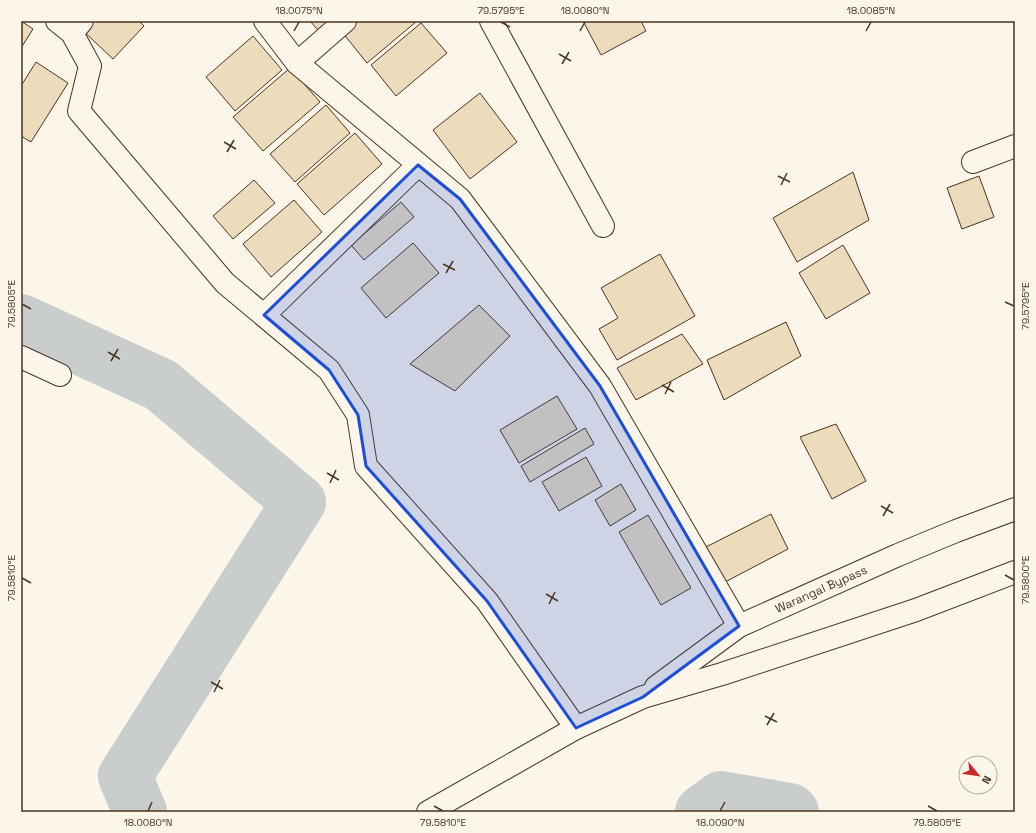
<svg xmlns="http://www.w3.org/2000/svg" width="1036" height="833" font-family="'Space Grotesk',sans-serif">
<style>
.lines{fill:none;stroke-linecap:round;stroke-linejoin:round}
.river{stroke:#c9cecd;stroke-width:54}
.building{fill:#ecdcbc;stroke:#4a3520}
.minor-casing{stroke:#4a3520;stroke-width:24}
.major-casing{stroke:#4a3520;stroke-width:24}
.minor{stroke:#fbf6e9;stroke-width:22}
.major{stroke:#fbf6e9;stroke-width:22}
.marked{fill:#1d4ed8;fill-opacity:0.2;stroke:#1d4ed8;stroke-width:3;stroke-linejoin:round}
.ticks{fill:none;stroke:#4a3520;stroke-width:1.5}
.labels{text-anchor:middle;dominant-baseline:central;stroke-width:3;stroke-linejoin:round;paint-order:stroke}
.street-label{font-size:12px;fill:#4a3520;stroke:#fbf6e9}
.neatline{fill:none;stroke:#4a3520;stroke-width:1.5}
.ticks-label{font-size:10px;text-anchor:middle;fill:#4a3520}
</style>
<rect width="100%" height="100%" fill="#fbf6e9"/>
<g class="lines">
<path class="river" d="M 21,321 L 161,385 L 299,502 L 125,776 L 140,812
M 702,812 L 721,798 L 790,810 L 792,812"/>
</g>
<path class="building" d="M 21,21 L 33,29 L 21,48 Z
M 83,21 L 139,21 L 144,26 L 113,59 L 78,26 Z
M 310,21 L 329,21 L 318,30 Z
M 355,21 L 417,21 L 367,63 L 342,32 Z
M 583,21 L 641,21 L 646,31 L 601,55 Z
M 421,23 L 447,53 L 396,96 L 371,65 Z
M 253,36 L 282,70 L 235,111 L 206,77 Z
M 36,62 L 68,83 L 31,142 L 21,136 L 21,86 Z
M 290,68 L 320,102 L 263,151 L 233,117 Z
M 480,93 L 517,142 L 470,179 L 433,130 Z
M 326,105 L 350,133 L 295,182 L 270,154 Z
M 355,133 L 382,164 L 324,215 L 297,184 Z
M 853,172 L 869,220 L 797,262 L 773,218 Z
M 979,176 L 994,217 L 962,229 L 947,188 Z
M 254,180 L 275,203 L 233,239 L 213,216 Z
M 294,200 L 322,232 L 271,277 L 243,244 Z
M 401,202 L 414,217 L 364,260 L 351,245 Z
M 413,243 L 439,273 L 386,318 L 361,288 Z
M 843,245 L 870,293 L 826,319 L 799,273 Z
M 660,254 L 695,316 L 617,360 L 599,329 L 618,318 L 601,288 Z
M 479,305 L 510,336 L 455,391 L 410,364 Z
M 786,322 L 801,356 L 724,400 L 707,360 Z
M 682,334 L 703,364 L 636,400 L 617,368 Z
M 557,396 L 577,429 L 519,463 L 500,430 Z
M 836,424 L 866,481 L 832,499 L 800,437 Z
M 585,428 L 594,444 L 530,482 L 521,466 Z
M 586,457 L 602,486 L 559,511 L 542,482 Z
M 621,484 L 636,510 L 610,526 L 595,500 Z
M 771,514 L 788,549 L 725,582 L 706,547 Z
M 648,515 L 691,588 L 661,605 L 619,532 Z"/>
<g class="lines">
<g class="minor-casing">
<path id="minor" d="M 57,21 L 72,33 L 82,21
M 265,21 L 297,63 L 460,199 L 600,386 L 739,626
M 491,21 L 603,226
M 72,33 L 90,66 L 79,111 L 225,283 L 329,370 L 358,415 L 366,466 L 487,601 L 576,728
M 297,63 L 345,21
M 973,162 L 1015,146
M 264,315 L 418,165
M 21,357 L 60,375"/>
</g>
<g class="major-casing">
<g id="major">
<path id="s1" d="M 656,687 L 739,626 L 898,555 L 956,531 L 1015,509"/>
<path d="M 428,812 L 576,728 L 643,697 L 722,674 L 916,610 L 1015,572"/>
</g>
</g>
<use href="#minor" class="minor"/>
<use href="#major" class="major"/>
</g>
<path class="marked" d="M 418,165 L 460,199 L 600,386 L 739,626 L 643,697 L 576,728 L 487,601 L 366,466 L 358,415 L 329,370 L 264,315 Z"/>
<path class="ticks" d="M 501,22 L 510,27M 294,31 L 299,22M 580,31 L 585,22M 866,31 L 871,22M 559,54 L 571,61M 562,64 L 569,52M 224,142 L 236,149M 227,152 L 234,140M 778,176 L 790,182M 781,185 L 787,173M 443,264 L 455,270M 446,273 L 453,261M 1005,302 L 1014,306M 22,304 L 31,309M 108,352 L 120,359M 111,361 L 118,349M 662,385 L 674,392M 665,394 L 671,382M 327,473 L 339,480M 330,483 L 336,470M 881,506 L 893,513M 883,516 L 890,504M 1005,575 L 1014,580M 22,578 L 31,583M 546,594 L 558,601M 549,604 L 555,592M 211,682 L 223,689M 214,692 L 220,680M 765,716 L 777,722M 767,725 L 774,713M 434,806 L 443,811M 928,806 L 937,811M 148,811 L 152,802M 720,811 L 725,802"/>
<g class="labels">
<g class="street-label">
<text stroke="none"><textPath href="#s1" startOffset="193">Warangal Bypass</textPath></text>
</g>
</g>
<rect width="1036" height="833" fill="none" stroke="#fbf6e9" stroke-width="44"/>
<g transform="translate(978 775) rotate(119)"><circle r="19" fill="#fbf6e9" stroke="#b4a999"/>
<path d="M0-3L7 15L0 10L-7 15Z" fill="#c62828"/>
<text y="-6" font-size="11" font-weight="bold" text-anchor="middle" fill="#4a3520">N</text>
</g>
<rect x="22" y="22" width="992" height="789" class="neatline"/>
<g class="ticks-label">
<text x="299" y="14">18.0075°N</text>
<text x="501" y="14">79.5795°E</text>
<text x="585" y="14">18.0080°N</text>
<text x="871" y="14">18.0085°N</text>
<text transform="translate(11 304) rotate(-90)" y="4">79.5805°E</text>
<text transform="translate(1025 306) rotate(-90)" y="4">79.5795°E</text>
<text transform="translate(11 578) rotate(-90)" y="4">79.5810°E</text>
<text transform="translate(1025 580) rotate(-90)" y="4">79.5800°E</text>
<text x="148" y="826">18.0080°N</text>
<text x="443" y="826">79.5810°E</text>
<text x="720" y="826">18.0090°N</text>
<text x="937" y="826">79.5805°E</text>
</g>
</svg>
